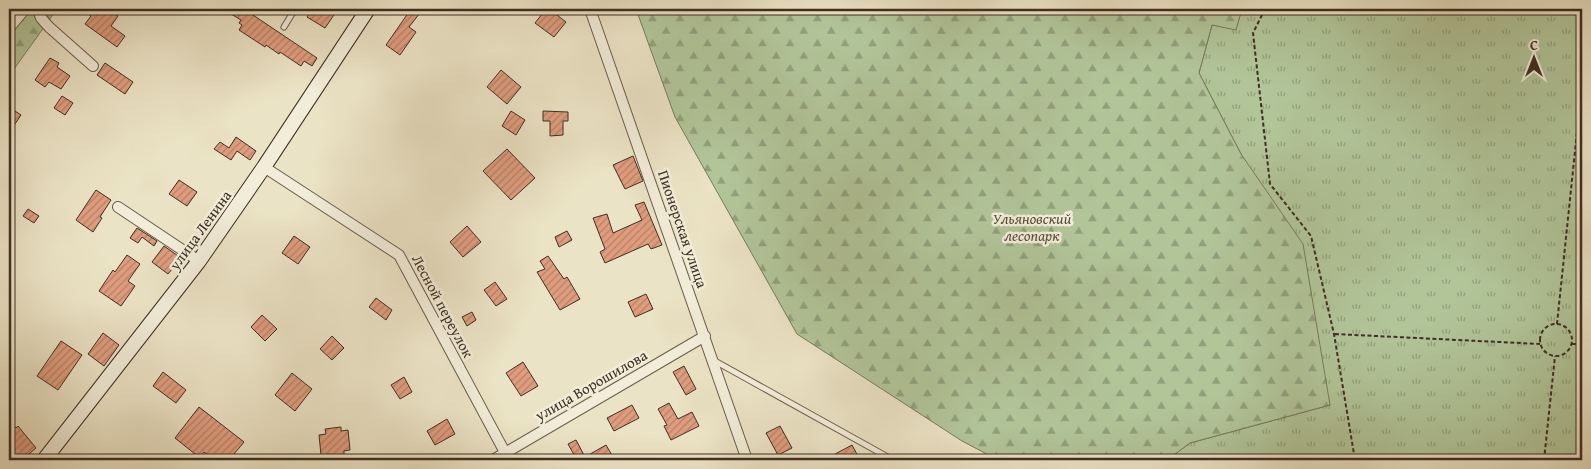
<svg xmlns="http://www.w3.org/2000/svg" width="1591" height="469" font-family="'Gentium Book Plus',serif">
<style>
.grass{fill:url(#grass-tufts);stroke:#787a5e}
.forest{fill:url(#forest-firs);stroke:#787a5e}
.building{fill:url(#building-hatch);stroke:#3f2e23}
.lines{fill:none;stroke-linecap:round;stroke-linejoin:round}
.lane-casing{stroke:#6a5b4c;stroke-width:7}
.street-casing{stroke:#6a5b4c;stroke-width:12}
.secondary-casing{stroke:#3f2e23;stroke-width:16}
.path{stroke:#3f2e23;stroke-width:2;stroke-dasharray:4 2.5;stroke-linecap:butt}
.lane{stroke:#f2edd9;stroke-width:5}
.street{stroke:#f2edd9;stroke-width:10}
.secondary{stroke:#f2edd9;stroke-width:14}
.labels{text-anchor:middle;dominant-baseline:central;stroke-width:5;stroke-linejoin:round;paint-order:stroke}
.park-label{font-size:15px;font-style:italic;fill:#564c3b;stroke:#f2edd9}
.street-label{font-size:15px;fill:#3f2e23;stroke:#f2edd9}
</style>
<defs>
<pattern id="grass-tufts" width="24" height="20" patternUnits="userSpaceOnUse" patternTransform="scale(1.25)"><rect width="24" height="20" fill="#b1c599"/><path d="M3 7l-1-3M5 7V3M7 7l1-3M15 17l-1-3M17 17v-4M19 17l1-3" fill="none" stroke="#91a07c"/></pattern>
<pattern id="forest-firs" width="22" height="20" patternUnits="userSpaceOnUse" patternTransform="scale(1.25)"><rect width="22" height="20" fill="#b1c599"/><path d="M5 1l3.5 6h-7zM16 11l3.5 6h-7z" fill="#91a07c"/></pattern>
<pattern id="building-hatch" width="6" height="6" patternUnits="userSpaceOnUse" patternTransform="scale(1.25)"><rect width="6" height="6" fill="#e09d7e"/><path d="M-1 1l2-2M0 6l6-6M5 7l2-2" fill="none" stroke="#b78067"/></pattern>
</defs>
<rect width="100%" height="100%" fill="#ebe3c5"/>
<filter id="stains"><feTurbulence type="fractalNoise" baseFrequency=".004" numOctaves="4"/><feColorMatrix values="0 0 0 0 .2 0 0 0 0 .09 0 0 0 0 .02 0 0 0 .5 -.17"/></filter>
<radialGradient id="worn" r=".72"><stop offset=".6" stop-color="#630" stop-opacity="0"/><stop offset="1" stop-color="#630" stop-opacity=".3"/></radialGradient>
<path class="grass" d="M 1242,9 L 1582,9 L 1582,460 L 1167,460 L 1190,443 L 1330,405 L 1241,154 L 1199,73 L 1212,25 L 1236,29 Z"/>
<path class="forest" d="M 9,9 L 57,9 L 9,76 Z
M 636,9 L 1242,9 L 1236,30 L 1212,25 L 1199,73 L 1241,154 L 1303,244 L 1330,405 L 1190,443 L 1167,460 L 998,460 L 962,441 L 797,334 L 675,117 Z"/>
<path class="building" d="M 82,9 L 118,9 L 114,14 L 118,16 L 111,26 L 125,36 L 117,47 L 85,24 L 91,16 Z
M 223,9 L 244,9 L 317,58 L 312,66 L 304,61 L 301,66 L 280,52 L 279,54 L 266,45 L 265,47 L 239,30 L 242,25 L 239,23 L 241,20 Z
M 312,9 L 338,9 L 325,28 L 307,17 Z
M 411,9 L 423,9 L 409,27 L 416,32 L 400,55 L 386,45 Z
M 546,9 L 549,9 L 566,22 L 554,37 L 535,23 Z
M 50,58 L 59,63 L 57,67 L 70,76 L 61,89 L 49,82 L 45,87 L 35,80 Z
M 105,63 L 133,82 L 125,94 L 97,75 Z
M 501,70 L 521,87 L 507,104 L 487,87 Z
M 62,96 L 73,103 L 65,115 L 54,108 Z
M 9,107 L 21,115 L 9,133 Z
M 511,111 L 525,120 L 516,135 L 502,126 Z
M 543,111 L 568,112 L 568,121 L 563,121 L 563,135 L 550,136 L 550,121 L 543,121 Z
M 236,137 L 256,151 L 250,160 L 237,151 L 231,160 L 214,149 L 220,142 L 229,148 Z
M 507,149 L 535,178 L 511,200 L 483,171 Z
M 633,156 L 643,181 L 625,189 L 613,165 Z
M 179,180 L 197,192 L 187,206 L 169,194 Z
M 96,190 L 111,200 L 100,217 L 102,218 L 93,232 L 76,220 Z
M 644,202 L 662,245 L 651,249 L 648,244 L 605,263 L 600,252 L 605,249 L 593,218 L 607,214 L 613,233 L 642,220 L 635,205 Z
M 28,209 L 39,216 L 34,223 L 23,216 Z
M 467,226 L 481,242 L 463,257 L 450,242 Z
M 137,228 L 157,241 L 154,246 L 142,237 L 138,243 L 130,238 Z
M 567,231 L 572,240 L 559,247 L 555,237 Z
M 294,236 L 310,247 L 298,264 L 282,253 Z
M 164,246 L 181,258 L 168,274 L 152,262 Z
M 127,255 L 140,264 L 128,281 L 135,286 L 121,306 L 99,291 L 113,270 L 115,272 Z
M 548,256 L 564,279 L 567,277 L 580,299 L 560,310 L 537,272 L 545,269 L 540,261 Z
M 495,282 L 507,299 L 496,306 L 484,290 Z
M 646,294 L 653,309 L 635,317 L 628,302 Z
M 376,298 L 392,310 L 386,320 L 369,307 Z
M 472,312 L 476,320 L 467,326 L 462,317 Z
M 262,315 L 277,329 L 265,341 L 251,327 Z
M 103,333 L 119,345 L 104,366 L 88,354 Z
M 332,336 L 344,348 L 332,360 L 320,349 Z
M 61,341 L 82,355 L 58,390 L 37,376 Z
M 523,362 L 538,386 L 521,396 L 506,373 Z
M 684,366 L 696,389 L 686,395 L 673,372 Z
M 163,372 L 186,390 L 176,403 L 153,386 Z
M 292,373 L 312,389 L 295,411 L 275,395 Z
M 404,377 L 412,392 L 400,399 L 391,385 Z
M 669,403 L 678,419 L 692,412 L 699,426 L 671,440 L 664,426 L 667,425 L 658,409 Z
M 632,405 L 639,418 L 614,431 L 607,418 Z
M 199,407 L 244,442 L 229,460 L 214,460 L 204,452 L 200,458 L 175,438 Z
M 447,419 L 455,434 L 435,445 L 427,431 Z
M 9,420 L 16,428 L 18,426 L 36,448 L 22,460 L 9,460 Z
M 780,426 L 792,448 L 778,455 L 766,433 Z
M 341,427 L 341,431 L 348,430 L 350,450 L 344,451 L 344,455 L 331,456 L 330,454 L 321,455 L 319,435 L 326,434 L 325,429 Z
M 576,440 L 585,457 L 606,445 L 613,457 L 607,460 L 577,460 L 568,444 Z
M 852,445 L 860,460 L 824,460 Z"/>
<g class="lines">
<g class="lane-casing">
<path id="lane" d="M 284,27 L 295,9
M 713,360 L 893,460"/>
</g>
<g class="street-casing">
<path id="street" d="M 38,9 L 41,18 L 49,27 L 93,66
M 590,9 L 747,460
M 9,28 L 25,9
M 264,167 L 399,255 L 509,460
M 118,207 L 199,261
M 493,460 L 705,336"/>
</g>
<g class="secondary-casing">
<path id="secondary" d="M 44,460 L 199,261 L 264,167 L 368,9"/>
</g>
<path class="path" d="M 1265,9 L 1253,33 L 1270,184 L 1311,236 L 1334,334 L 1355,460
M1540 340a16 16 0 1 1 32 0a16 16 0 1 1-32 0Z
M 1557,324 L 1582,84
M 1335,334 L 1540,344
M 1572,344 L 1582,344
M 1544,460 L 1555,356"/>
<use href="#lane" class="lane"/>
<use href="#street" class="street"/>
<use href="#secondary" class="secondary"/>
</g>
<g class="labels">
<g class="park-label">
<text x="1032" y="218">Ульяновский<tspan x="1032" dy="17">лесопарк</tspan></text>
</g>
<g class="street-label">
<text transform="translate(683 229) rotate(71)">Пионерская улица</text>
<text transform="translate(200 230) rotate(-54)">улица Ленина</text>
<text transform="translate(443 306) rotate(62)">Лесной переулок</text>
<text transform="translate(591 385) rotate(-30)">улица Ворошилова</text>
</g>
</g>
<rect width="1591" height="469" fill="none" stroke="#ebe3c5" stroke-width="30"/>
<rect x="10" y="10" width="1571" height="449" fill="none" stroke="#3f2e23" stroke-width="2.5"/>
<rect x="15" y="15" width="1561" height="439" fill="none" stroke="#3f2e23"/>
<g transform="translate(1534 58)" stroke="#f2edd9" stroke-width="4" paint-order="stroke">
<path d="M0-4L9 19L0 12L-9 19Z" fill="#3f2e23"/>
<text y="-8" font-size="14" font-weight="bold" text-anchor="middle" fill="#3f2e23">С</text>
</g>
<rect width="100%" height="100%" filter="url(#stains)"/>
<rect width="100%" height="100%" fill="url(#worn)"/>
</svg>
